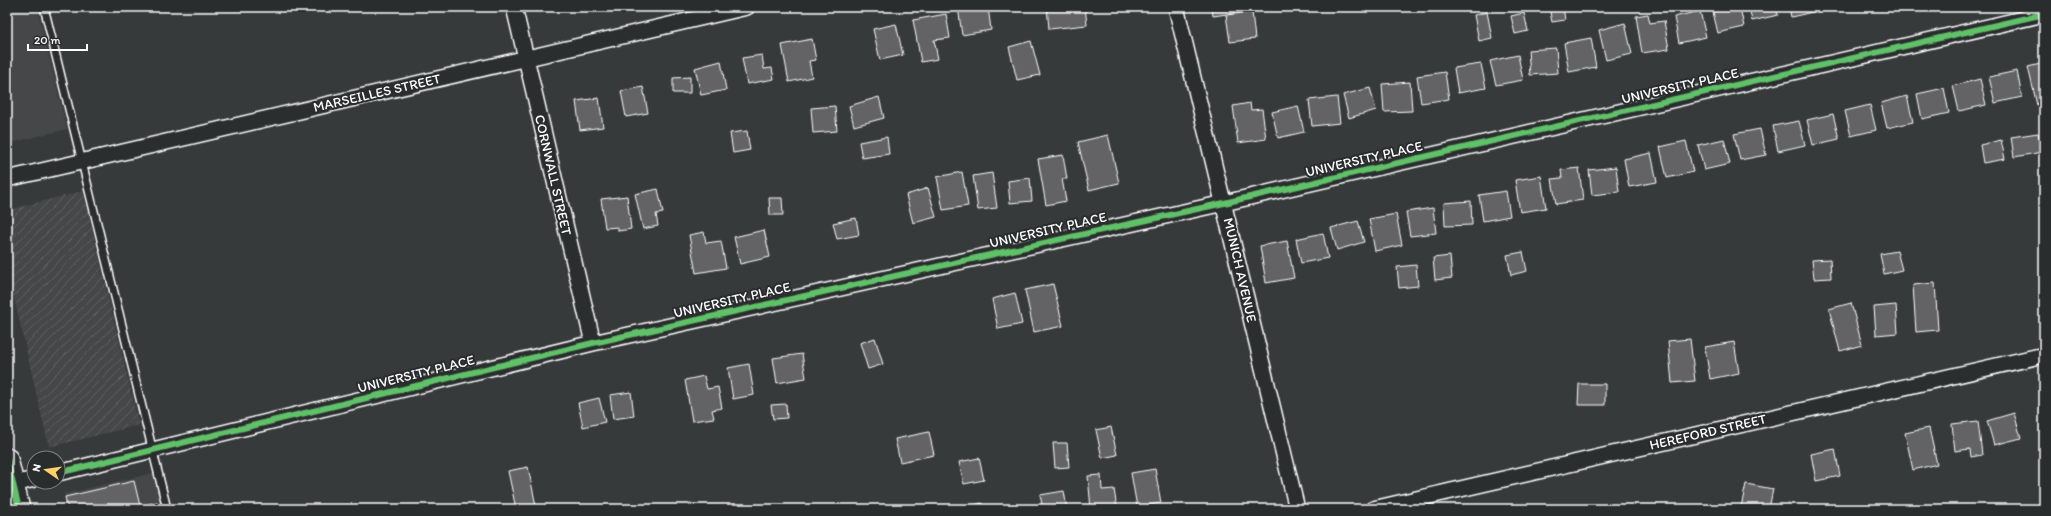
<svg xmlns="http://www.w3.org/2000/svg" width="2051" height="516" font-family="Itim,sans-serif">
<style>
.built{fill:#444748}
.industrial{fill:url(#industrial-furrows)}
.building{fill:#636465;stroke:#fff}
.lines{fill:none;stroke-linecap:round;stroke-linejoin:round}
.lane-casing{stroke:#fff;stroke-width:10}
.street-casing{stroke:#fff;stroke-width:18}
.secondary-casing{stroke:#fff;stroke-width:24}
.lane{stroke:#2a2d2e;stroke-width:7}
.street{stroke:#2a2d2e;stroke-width:15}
.secondary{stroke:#2a2d2e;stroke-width:21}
.cycleway-casing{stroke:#2a2d2e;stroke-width:8}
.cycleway{stroke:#61c268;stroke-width:6}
.labels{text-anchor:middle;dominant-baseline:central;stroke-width:4;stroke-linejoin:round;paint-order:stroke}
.street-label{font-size:14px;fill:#fff;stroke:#2a2d2e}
</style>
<defs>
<pattern id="industrial-furrows" width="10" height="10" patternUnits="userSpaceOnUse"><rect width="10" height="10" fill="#444748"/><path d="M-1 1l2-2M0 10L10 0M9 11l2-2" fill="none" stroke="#606363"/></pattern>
</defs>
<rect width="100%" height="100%" fill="#373a3b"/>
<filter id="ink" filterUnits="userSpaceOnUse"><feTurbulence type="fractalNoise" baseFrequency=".025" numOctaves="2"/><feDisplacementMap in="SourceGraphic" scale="8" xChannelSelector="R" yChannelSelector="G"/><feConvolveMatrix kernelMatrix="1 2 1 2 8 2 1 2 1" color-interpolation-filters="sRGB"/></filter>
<g filter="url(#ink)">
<path class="built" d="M 7,7 L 37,7 L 67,129 L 7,144 Z
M 153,473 L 162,509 L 67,509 L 64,494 Z"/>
<path class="industrial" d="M 83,191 L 139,425 L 49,447 L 7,268 L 7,210 Z"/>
<path class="building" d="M 958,7 L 988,7 L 991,30 L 962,35 Z
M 1047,7 L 1085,7 L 1087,25 L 1049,29 Z
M 1212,7 L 1248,7 L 1248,11 L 1213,16 Z
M 1549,7 L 1563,7 L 1565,20 L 1552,22 Z
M 1740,7 L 1744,27 L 1718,33 L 1712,8 Z
M 1749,7 L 1776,7 L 1778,15 L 1752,21 Z
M 1789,7 L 1817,7 L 1817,11 L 1791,17 Z
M 1700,11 L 1706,37 L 1679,43 L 1674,17 Z
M 1252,12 L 1255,39 L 1230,42 L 1226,15 Z
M 1487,12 L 1492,38 L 1479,41 L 1474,15 Z
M 1524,13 L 1528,31 L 1515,34 L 1511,16 Z
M 946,14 L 950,38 L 934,40 L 938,59 L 921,62 L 913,20 Z
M 1648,14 L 1650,23 L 1664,21 L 1669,49 L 1642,53 L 1636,16 Z
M 1625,23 L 1632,54 L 1606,60 L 1599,30 Z
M 896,24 L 903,55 L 880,60 L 873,29 Z
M 1591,38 L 1596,67 L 1569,72 L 1564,43 Z
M 812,39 L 816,60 L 809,61 L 812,77 L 789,82 L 782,45 Z
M 1031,41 L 1040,75 L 1017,80 L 1009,47 Z
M 1556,48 L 1558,73 L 1530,75 L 1528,50 Z
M 762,55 L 764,69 L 772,68 L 774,79 L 747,84 L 742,58 Z
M 1518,55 L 1523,80 L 1496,85 L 1490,61 Z
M 721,61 L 726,90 L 701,95 L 695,68 Z
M 2044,63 L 2044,103 L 2037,105 L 2028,67 Z
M 1481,64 L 1486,88 L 1458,93 L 1454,68 Z
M 2017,71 L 2022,97 L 1995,103 L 1989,77 Z
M 1445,72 L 1449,99 L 1421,103 L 1417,76 Z
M 690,77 L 690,93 L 673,93 L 673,78 Z
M 1980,79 L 1986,105 L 1959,111 L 1953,86 Z
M 1410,82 L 1412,111 L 1384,112 L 1382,84 Z
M 643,87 L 648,113 L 626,117 L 621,91 Z
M 1370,88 L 1376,110 L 1349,118 L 1343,95 Z
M 1944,88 L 1949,113 L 1922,119 L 1917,94 Z
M 1907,96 L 1913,122 L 1887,128 L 1881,103 Z
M 879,97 L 884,118 L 854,126 L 849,106 Z
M 1337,97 L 1340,123 L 1312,126 L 1309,100 Z
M 599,98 L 603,127 L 580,130 L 576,101 Z
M 1250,103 L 1251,110 L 1262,109 L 1266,139 L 1238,143 L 1233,106 Z
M 1870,105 L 1876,130 L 1851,136 L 1845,111 Z
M 835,106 L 837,131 L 813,133 L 811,108 Z
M 1298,106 L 1304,132 L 1278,138 L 1272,112 Z
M 1833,114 L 1839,139 L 1813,145 L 1807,120 Z
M 1799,121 L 1805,145 L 1778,151 L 1773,126 Z
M 1760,129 L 1766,155 L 1740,160 L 1734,134 Z
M 747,131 L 750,150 L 733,153 L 730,133 Z
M 2038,133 L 2042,152 L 2014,157 L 2011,137 Z
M 1108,135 L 1119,183 L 1089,190 L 1078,142 Z
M 887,137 L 889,154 L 862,158 L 859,142 Z
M 1724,139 L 1730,164 L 1704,170 L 1698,145 Z
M 2001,140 L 2005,159 L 1983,163 L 1980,145 Z
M 1686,141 L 1693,172 L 1667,178 L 1660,147 Z
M 1651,153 L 1657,182 L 1629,187 L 1624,159 Z
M 1063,155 L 1067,179 L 1062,179 L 1066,201 L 1046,205 L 1038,159 Z
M 1616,167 L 1619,192 L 1592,195 L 1589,170 Z
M 1579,168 L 1583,200 L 1556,204 L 1552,179 L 1562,178 L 1561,170 Z
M 962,172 L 968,206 L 943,210 L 937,177 Z
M 992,173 L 997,208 L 978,210 L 973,176 Z
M 1541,176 L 1546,208 L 1520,212 L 1515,180 Z
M 1030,178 L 1032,201 L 1010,203 L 1008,181 Z
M 928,188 L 936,217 L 913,223 L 906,195 Z
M 658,189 L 663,213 L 656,214 L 658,226 L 643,229 L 635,194 Z
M 1506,191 L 1510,216 L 1483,221 L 1479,195 Z
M 627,196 L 631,229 L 618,231 L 618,227 L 605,228 L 601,199 Z
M 769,198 L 782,198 L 783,215 L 770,215 Z
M 1471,201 L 1472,225 L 1445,226 L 1444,203 Z
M 1433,208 L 1436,233 L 1410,236 L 1406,212 Z
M 1396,214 L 1402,245 L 1375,251 L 1369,219 Z
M 856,218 L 859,235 L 837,239 L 833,223 Z
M 1358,221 L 1364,242 L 1337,250 L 1331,228 Z
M 764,230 L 770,257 L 740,264 L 734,237 Z
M 704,232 L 706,243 L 721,241 L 726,268 L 696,273 L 689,235 Z
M 1323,233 L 1328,258 L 1301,263 L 1296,239 Z
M 1287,241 L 1294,278 L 1266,283 L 1260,246 Z
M 1897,251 L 1902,270 L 1884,274 L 1880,254 Z
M 1523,252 L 1527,271 L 1511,275 L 1507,255 Z
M 1450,256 L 1452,278 L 1435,280 L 1433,258 Z
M 1830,259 L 1831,278 L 1814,279 L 1812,260 Z
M 1416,265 L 1418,286 L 1399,288 L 1397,267 Z
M 1935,283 L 1938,330 L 1916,332 L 1913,285 Z
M 1053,284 L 1063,326 L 1034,332 L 1025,290 Z
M 1015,293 L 1022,324 L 998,329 L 992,299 Z
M 1851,303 L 1862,345 L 1840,351 L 1829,309 Z
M 1896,305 L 1898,333 L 1876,335 L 1874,307 Z
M 875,338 L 883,364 L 868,369 L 860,343 Z
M 1690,339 L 1695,381 L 1672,383 L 1668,341 Z
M 1734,342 L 1739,373 L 1710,379 L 1705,347 Z
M 802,354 L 806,378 L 777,383 L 773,358 Z
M 749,364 L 754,395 L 733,399 L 728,368 Z
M 704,376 L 707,389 L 718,387 L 722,408 L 712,410 L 714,418 L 692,421 L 685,380 Z
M 1579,384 L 1605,384 L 1605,405 L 1578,405 Z
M 631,392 L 634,416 L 613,419 L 610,395 Z
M 599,398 L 605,422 L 583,427 L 578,403 Z
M 2044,403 L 2044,422 L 2040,404 Z
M 786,404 L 787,418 L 773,419 L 771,405 Z
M 2014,413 L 2021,438 L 1994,445 L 1987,421 Z
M 1978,421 L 1982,455 L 1971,457 L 1970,449 L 1955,451 L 1952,424 Z
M 1111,427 L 1117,455 L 1102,458 L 1096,430 Z
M 1929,428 L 1937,464 L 1913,470 L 1905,433 Z
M 929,432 L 934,455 L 900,462 L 895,439 Z
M 1053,443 L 1067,443 L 1069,467 L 1055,468 Z
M 1835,449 L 1840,476 L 1816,481 L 1811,454 Z
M 979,458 L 984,480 L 964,484 L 959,462 Z
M 528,467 L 536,506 L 516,509 L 508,471 Z
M 1155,469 L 1161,503 L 1137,507 L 1131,473 Z
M 1101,475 L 1102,490 L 1114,489 L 1117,509 L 1091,509 L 1088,476 Z
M 134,481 L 140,506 L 126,509 L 68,509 L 65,497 Z
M 1746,484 L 1773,489 L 1769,509 L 1741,507 Z
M 1064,491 L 1067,509 L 1043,509 L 1040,495 Z
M 157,502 L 159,509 L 126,509 L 140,506 Z
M 982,503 L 983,509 L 957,509 Z"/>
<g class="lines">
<g class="lane-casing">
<path id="lane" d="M 44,7 L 167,509"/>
</g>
<g class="street-casing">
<path id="street" d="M 514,7 L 593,343
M 1176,7 L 1297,509
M 7,179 L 747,7
M 58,473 L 593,343 L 1224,203 L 2044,14
M 7,486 L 34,479
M 1373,509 L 2044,355"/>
</g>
<g class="secondary-casing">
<path id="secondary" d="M 7,459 L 19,509"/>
</g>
<use href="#lane" class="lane"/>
<use href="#street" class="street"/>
<use href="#secondary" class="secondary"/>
<g class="cycleway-casing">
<path id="cycleway" d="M 7,459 L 19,509
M 58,473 L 593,343 L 1224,203 L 2044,14"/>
</g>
<use href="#cycleway" class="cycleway"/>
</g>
</g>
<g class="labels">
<g class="street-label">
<text transform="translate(1680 86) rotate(-13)">UNIVERSITY PLACE</text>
<text transform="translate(377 93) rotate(-13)">MARSEILLES STREET</text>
<text transform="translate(1364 159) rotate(-13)">UNIVERSITY PLACE</text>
<text transform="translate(553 175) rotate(77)">CORNWALL STREET</text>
<text transform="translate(1048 230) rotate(-13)">UNIVERSITY PLACE</text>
<text transform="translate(1240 270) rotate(77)">MUNICH AVENUE</text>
<text transform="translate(732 300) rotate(-13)">UNIVERSITY PLACE</text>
<text transform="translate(416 374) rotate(-14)">UNIVERSITY PLACE</text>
<text transform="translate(1708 432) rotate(-13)">HEREFORD STREET</text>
</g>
</g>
<rect width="2051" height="516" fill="none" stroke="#2a2d2e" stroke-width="24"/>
<rect x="12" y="12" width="2027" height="492" fill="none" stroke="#fff" stroke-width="1.5" filter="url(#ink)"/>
<g transform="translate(46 470) rotate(283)"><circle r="19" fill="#2a2d2e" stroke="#7f8182"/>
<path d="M0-3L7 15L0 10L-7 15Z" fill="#ffd166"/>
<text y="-6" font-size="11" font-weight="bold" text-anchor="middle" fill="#ffffff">N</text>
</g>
<path d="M28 44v6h59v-6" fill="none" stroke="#ffffff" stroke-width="2"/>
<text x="34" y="44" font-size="12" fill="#ffffff" stroke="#2a2d2e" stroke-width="3" paint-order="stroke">20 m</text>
</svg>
